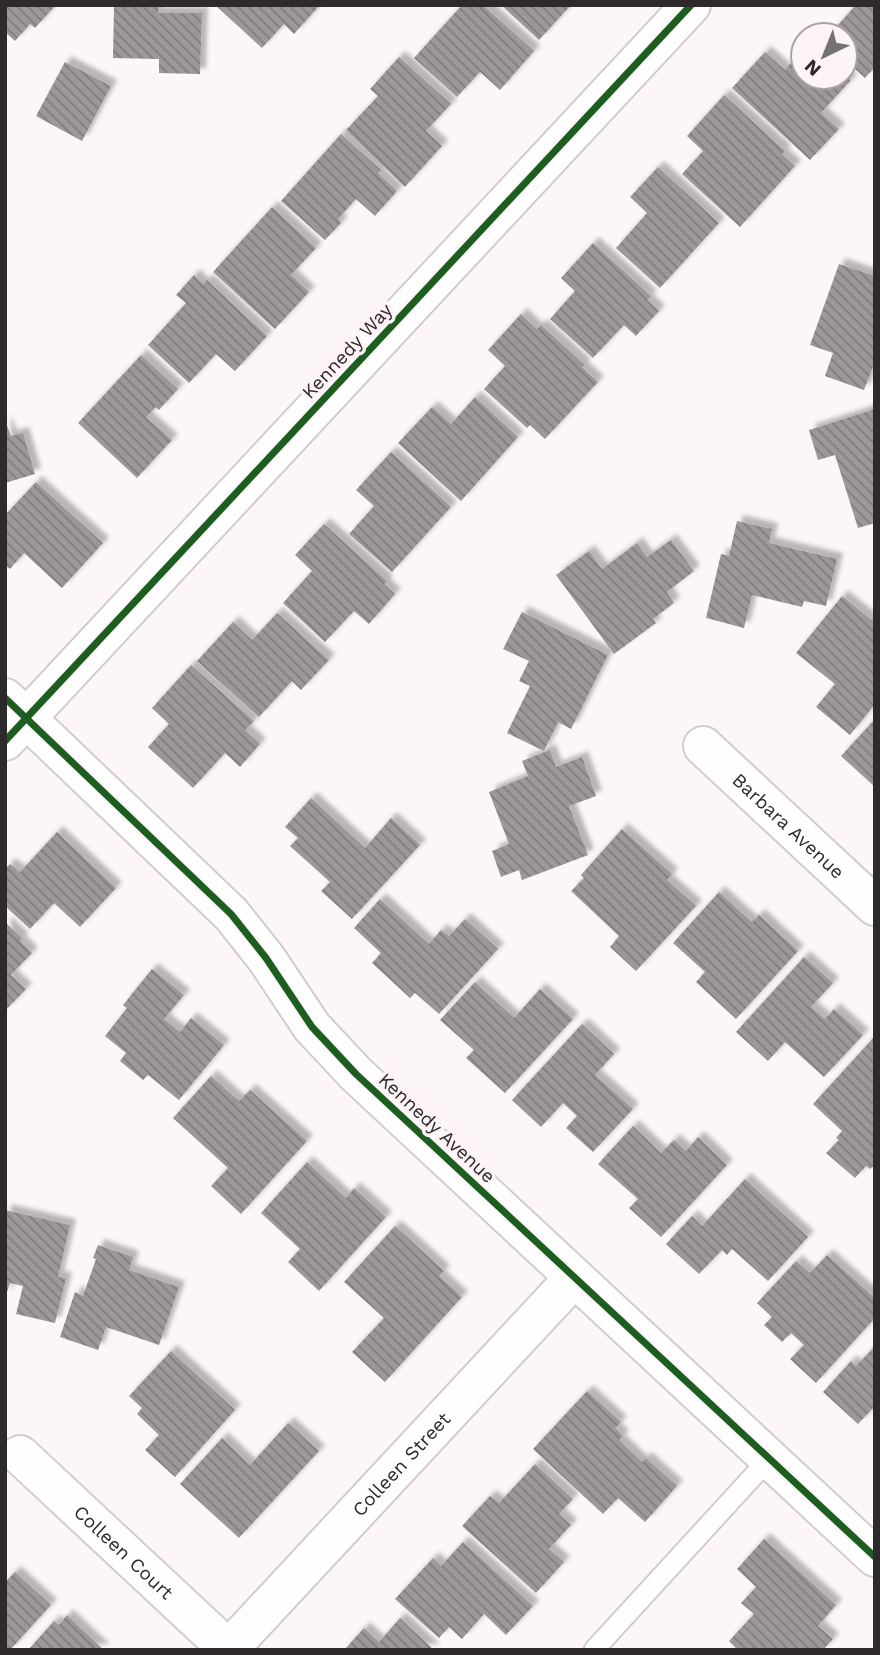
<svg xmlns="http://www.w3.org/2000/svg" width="880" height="1655" font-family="'Work Sans',sans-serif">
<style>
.building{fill:url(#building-back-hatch);filter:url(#shadow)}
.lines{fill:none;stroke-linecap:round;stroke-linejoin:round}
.service-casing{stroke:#d1cccf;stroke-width:23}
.minor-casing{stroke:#d1cccf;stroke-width:42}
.service{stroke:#fffefe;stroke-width:19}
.minor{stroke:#fffefe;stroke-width:38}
.cycleway-casing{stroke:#fef4f8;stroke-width:11}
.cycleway{stroke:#1b5e20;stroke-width:7}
.labels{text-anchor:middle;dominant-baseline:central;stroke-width:7;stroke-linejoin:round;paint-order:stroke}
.street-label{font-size:19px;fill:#2e292b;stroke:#fef4f8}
</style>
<defs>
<pattern id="building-back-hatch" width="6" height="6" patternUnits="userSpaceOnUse" patternTransform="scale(1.75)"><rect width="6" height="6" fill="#9c989a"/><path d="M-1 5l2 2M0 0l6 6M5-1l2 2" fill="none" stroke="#807c7e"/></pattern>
<filter id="shadow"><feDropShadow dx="6" dy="-6" stdDeviation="2" flood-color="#0004"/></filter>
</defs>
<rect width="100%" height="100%" fill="#fcf6f9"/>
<path class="building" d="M 5,5 L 56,5 L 35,28 L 30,24 L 15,41 L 5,32 Z
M 114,5 L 159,5 L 158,13 L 202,13 L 200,74 L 159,73 L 159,59 L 113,58 Z
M 215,5 L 320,5 L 294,34 L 284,24 L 262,48 Z
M 462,5 L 483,5 L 534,51 L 500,90 L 480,72 L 457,97 L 414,58 Z
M 501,5 L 571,5 L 539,40 Z
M 853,5 L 875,5 L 875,67 L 865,78 L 845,60 L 845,35 L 829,35 L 854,7 Z
M 803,49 L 803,77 L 845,77 L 845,74 L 851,80 L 821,113 L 839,129 L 810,160 L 732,88 L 765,52 L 785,70 Z
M 399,57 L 451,104 L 426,131 L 442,146 L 405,187 L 346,130 L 378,96 L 370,89 Z
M 65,62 L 111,86 L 82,141 L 36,116 Z
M 724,95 L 785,151 L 782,154 L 795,166 L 740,227 L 682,174 L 703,151 L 687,136 Z
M 341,134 L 381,170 L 378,173 L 397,191 L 375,216 L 356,199 L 338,219 L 341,223 L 325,240 L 281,201 Z
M 658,167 L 719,223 L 660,288 L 616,248 L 647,213 L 630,197 Z
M 272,207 L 316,248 L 291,275 L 309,292 L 275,329 L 213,272 Z
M 593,243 L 651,296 L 647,300 L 659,311 L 636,336 L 624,325 L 593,358 L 550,319 L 575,291 L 561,278 Z
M 839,264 L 875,276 L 875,361 L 864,390 L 825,376 L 833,353 L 810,345 Z
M 194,275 L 203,284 L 207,280 L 267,336 L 235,371 L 216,354 L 189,383 L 148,345 L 186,303 L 176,295 Z
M 521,314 L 537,329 L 541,325 L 585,365 L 582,367 L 598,382 L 545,439 L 530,425 L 527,428 L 484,389 L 505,366 L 488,350 Z
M 141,355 L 178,389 L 159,410 L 156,407 L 146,417 L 172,440 L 137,478 L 78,423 Z
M 475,397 L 518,437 L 461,501 L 398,443 L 432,407 L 451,424 Z
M 875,409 L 875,523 L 858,528 L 835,455 L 818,460 L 809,430 Z
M 5,421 L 11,436 L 23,433 L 35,474 L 5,483 Z
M 391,452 L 451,507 L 392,572 L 349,534 L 374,506 L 356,490 Z
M 36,482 L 103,543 L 62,588 L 24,553 L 10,569 L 5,565 L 5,515 Z
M 737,521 L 772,529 L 769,543 L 837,559 L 826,606 L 804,601 L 802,607 L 752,595 L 744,628 L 706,618 L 721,554 L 729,556 Z
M 324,524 L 387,581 L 384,584 L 395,594 L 369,624 L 354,611 L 325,642 L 283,603 L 312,571 L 295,555 Z
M 671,540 L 694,571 L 667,592 L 674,603 L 653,619 L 656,623 L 614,654 L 556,575 L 589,551 L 602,569 L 637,543 L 647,557 Z
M 842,596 L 875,623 L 875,704 L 850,735 L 816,707 L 835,684 L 796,653 Z
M 522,612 L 608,655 L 571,729 L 558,722 L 544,751 L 507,733 L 530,686 L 519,681 L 529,661 L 503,649 Z
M 277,613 L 329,660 L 301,690 L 292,681 L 259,717 L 197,661 L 233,622 L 252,640 Z
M 191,665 L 254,721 L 245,730 L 260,744 L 240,767 L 225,753 L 193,788 L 148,747 L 169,724 L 152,708 Z
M 875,719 L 875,787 L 841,756 Z
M 550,750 L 556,767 L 582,757 L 596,796 L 569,806 L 588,855 L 522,880 L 519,870 L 501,877 L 492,851 L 509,844 L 489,792 L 528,776 L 522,761 Z
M 311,798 L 365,848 L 391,818 L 420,845 L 352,919 L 321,891 L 330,882 L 290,846 L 298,838 L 285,827 Z
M 622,829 L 672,874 L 667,880 L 696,906 L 636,971 L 610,947 L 619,936 L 571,891 L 584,878 L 581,875 Z
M 57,832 L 116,888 L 80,927 L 54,903 L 30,929 L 5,906 L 5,869 L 10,864 L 20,872 Z
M 719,892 L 752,922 L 759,915 L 798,951 L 736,1019 L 696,982 L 705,972 L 673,943 Z
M 380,899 L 429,944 L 441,930 L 449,936 L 465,919 L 498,949 L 439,1014 L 415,993 L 410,998 L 372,963 L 381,953 L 354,928 Z
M 5,922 L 22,938 L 20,941 L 32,953 L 11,975 L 26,989 L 5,1011 Z
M 804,957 L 833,983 L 811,1007 L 825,1019 L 834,1009 L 863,1035 L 824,1077 L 785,1042 L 768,1061 L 736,1032 Z
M 152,969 L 184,995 L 164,1019 L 180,1032 L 191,1018 L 224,1045 L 179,1100 L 148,1075 L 143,1080 L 120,1061 L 126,1053 L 105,1036 L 127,1008 L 123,1005 Z
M 475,982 L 514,1018 L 540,989 L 573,1019 L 505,1093 L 466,1058 L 474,1050 L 440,1020 Z
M 582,1024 L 614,1054 L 595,1075 L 633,1109 L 593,1152 L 566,1128 L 577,1116 L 563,1103 L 541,1127 L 512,1100 Z
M 875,1036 L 875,1165 L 870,1169 L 866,1166 L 855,1178 L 826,1153 L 839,1140 L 836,1138 L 842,1131 L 813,1104 Z
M 211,1076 L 239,1101 L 250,1090 L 307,1141 L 241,1214 L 211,1186 L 228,1168 L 173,1118 Z
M 633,1126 L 661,1153 L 674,1140 L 686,1151 L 698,1137 L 727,1165 L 661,1237 L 629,1208 L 638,1199 L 598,1164 Z
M 307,1162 L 346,1198 L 354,1188 L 386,1217 L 319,1291 L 288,1262 L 300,1249 L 261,1213 Z
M 745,1179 L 808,1237 L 768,1281 L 732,1249 L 727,1255 L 722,1250 L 699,1274 L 666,1244 L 692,1216 L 702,1226 Z
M 5,1210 L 70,1225 L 58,1277 L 66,1278 L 55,1323 L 16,1314 L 23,1286 L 10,1283 L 5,1298 Z
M 395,1226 L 444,1271 L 439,1276 L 462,1297 L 385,1382 L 352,1352 L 384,1318 L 344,1282 Z
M 98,1245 L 133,1257 L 129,1270 L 179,1287 L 159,1345 L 106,1327 L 98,1350 L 60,1337 L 75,1292 L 83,1296 L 96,1259 L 93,1258 Z
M 827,1255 L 875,1298 L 875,1318 L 816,1383 L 790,1359 L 804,1345 L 791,1333 L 782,1342 L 764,1325 L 772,1317 L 757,1303 L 796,1261 L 810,1273 Z
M 875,1346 L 875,1406 L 858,1424 L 823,1392 L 851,1361 L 856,1366 Z
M 171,1351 L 235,1410 L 175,1477 L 145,1450 L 159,1435 L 137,1414 L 142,1408 L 129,1396 Z
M 587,1391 L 621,1422 L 615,1428 L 623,1436 L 619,1440 L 642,1462 L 646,1458 L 677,1486 L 645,1522 L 618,1498 L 603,1514 L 533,1449 Z
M 288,1423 L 319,1451 L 239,1538 L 180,1484 L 222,1438 L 250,1465 Z
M 535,1464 L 573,1499 L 559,1514 L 571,1525 L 549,1549 L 564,1562 L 536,1593 L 462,1526 L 490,1496 L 499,1503 Z
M 764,1539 L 836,1605 L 818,1626 L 833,1639 L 823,1650 L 738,1650 L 729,1641 L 754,1614 L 741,1603 L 756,1587 L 737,1569 Z
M 463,1542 L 533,1606 L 506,1635 L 484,1614 L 462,1639 L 449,1627 L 439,1638 L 395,1599 L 433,1558 L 441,1566 Z
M 15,1572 L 51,1605 L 10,1650 L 5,1650 L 5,1582 Z
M 67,1615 L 104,1650 L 28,1650 L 54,1621 L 59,1625 Z
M 400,1618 L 434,1650 L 344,1650 L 364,1628 L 379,1642 Z"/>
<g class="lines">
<g class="service-casing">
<path id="service" d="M 594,1650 L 769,1459"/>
</g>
<g class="minor-casing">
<g id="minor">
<path d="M 5,698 L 231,914 L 266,958 L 312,1027 L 356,1074 L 875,1557"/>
<path d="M 5,741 L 691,5"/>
<path id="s1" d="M 703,746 L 875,906"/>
<path id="s2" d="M 20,1455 L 228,1649"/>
<path id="s3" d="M 228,1650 L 574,1278"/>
</g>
</g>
<use href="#service" class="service"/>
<use href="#minor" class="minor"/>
<g class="cycleway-casing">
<path id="cycleway" d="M 5,698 L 231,914 L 266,958 L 312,1027 L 356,1074 L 875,1557
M 5,741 L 691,5"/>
</g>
<use href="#cycleway" class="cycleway"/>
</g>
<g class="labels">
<g class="street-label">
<text transform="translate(347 351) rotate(-47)">Kennedy Way</text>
<text stroke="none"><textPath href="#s1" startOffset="117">Barbara Avenue</textPath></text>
<text transform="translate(437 1128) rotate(43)">Kennedy Avenue</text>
<text stroke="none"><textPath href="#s3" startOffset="254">Colleen Street</textPath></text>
<text stroke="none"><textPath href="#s2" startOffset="142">Colleen Court</textPath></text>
</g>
</g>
<rect width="880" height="1655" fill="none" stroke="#2e292b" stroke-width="14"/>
<g transform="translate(824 56) rotate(223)"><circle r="33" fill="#fef4f8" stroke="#aba3a6" stroke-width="2"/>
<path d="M0-5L12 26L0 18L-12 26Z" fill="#767173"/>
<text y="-10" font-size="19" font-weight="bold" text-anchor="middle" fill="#2e292b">N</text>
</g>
</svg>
